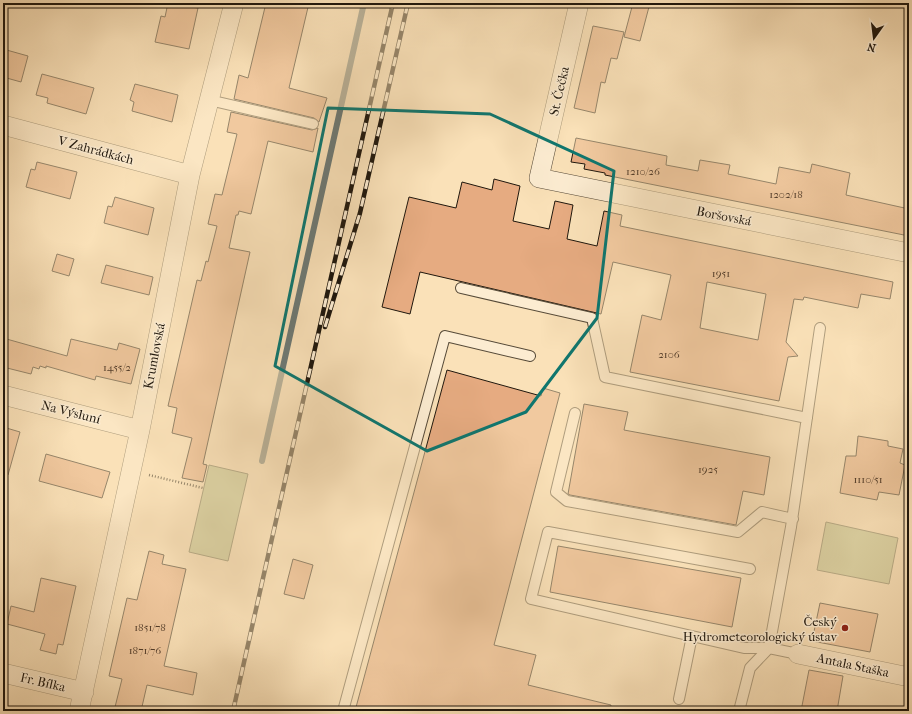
<svg xmlns="http://www.w3.org/2000/svg" width="912" height="714" font-family="'IM FELL French Canon',serif">
<style>
.green{fill:#bdc38f;stroke:#6e6d4e}
.lines{fill:none;stroke-linecap:round;stroke-linejoin:round}
.stream{stroke:#6d7974;stroke-width:6}
.building{fill:#e6ab81;stroke:#1f170d;fill-rule:evenodd}
.service-casing{stroke:#564a38;stroke-width:12}
.minor-casing{stroke:#564a38;stroke-width:20}
.path{stroke:#1f170d;stroke-width:2.5;stroke-dasharray:1 2;stroke-linecap:butt}
.service{stroke:#fcecd1;stroke-width:10}
.minor{stroke:#fcecd1;stroke-width:19}
.rail-casing{stroke:#1f170d;stroke-width:4.5}
.rail{stroke:#fcecd1;stroke-width:3;stroke-dasharray:9;stroke-linecap:butt}
.marked{fill:none;stroke:#0f766e;stroke-width:3;stroke-linejoin:round}
.poi-dot{fill:#8f2418;stroke:#fcecd1;stroke-width:1.5}
.labels{text-anchor:middle;dominant-baseline:central;stroke-width:3;stroke-linejoin:round;paint-order:stroke}
.number-label{font-size:11px;fill:#513c2a}
.street-label{font-size:13px;fill:#1f170d;stroke:#fcecd1}
.poi-label{font-size:13px;fill:#1f170d;stroke:#fcecd1;text-anchor:end}
</style>
<rect width="100%" height="100%" fill="#fae1b8"/>
<filter id="stains"><feTurbulence type="fractalNoise" baseFrequency=".005" numOctaves="4"/><feColorMatrix values="0 0 0 0 .2 0 0 0 0 .09 0 0 0 0 .02 0 0 0 .5 -.17"/></filter>
<radialGradient id="worn" r=".72"><stop offset=".6" stop-color="#630" stop-opacity="0"/><stop offset="1" stop-color="#630" stop-opacity=".3"/></radialGradient>
<path class="green" d="M 209,465 L 248,474 L 228,561 L 189,552 Z
M 826,522 L 898,538 L 889,584 L 817,570 Z"/>
<g class="lines">
<path class="stream" d="M 262,461 L 364,3"/>
</g>
<path class="building" d="M 168,3 L 198,8 L 189,49 L 155,42 L 161,16 L 165,17 Z
M 266,3 L 309,3 L 289,88 L 327,98 L 319,122 L 314,118 L 234,99 L 239,75 L 248,78 Z
M 633,3 L 650,3 L 640,41 L 624,37 Z
M 593,26 L 624,32 L 617,59 L 611,58 L 605,83 L 601,82 L 595,113 L 574,108 Z
M 3,49 L 28,56 L 21,82 L 3,77 Z
M 42,74 L 94,88 L 86,114 L 47,103 L 48,98 L 36,95 Z
M 135,84 L 178,95 L 172,122 L 132,111 L 134,102 L 130,100 Z
M 231,112 L 312,130 L 318,128 L 313,152 L 268,141 L 251,214 L 239,211 L 238,215 L 236,215 L 229,248 L 250,252 L 203,464 L 207,465 L 203,482 L 182,478 L 192,438 L 172,433 L 177,408 L 168,406 L 197,280 L 201,281 L 206,261 L 208,262 L 217,226 L 208,224 L 215,194 L 222,195 L 237,134 L 227,132 Z
M 576,138 L 667,156 L 666,165 L 698,171 L 700,160 L 730,165 L 728,174 L 776,184 L 779,167 L 810,173 L 812,164 L 850,173 L 846,195 L 909,209 L 909,236 L 605,175 L 605,173 L 584,169 L 585,164 L 571,162 Z
M 37,162 L 77,172 L 70,199 L 26,187 L 31,169 L 35,170 Z
M 494,179 L 520,186 L 513,221 L 549,229 L 555,201 L 573,205 L 567,239 L 597,246 L 604,211 L 622,215 L 620,226 L 893,282 L 890,299 L 861,294 L 858,308 L 804,297 L 803,300 L 794,299 L 786,342 L 798,356 L 788,357 L 779,401 L 630,372 L 642,315 L 661,320 L 671,275 L 613,262 L 601,314 L 420,272 L 410,314 L 382,307 L 409,197 L 456,208 L 462,182 L 492,190 ZM 707,282 L 766,294 L 758,340 L 700,328 Z
M 115,197 L 154,208 L 148,235 L 104,223 L 108,206 L 112,207 Z
M 57,254 L 74,259 L 69,276 L 52,271 Z
M 106,265 L 153,277 L 149,295 L 101,283 Z
M 3,338 L 67,356 L 71,339 L 117,350 L 119,343 L 140,349 L 131,384 L 96,376 L 95,380 L 46,366 L 46,368 L 40,366 L 39,369 L 33,367 L 31,374 L 3,367 Z
M 447,370 L 541,396 L 543,388 L 560,393 L 494,645 L 536,655 L 528,685 L 611,705 L 610,711 L 355,711 Z
M 584,404 L 628,412 L 624,430 L 770,457 L 764,495 L 743,491 L 736,525 L 570,495 L 568,494 Z
M 3,427 L 20,432 L 8,475 L 3,474 Z
M 858,436 L 888,441 L 888,446 L 903,449 L 900,463 L 905,465 L 899,495 L 879,492 L 877,500 L 840,493 L 846,456 L 856,456 Z
M 46,454 L 110,472 L 102,498 L 39,481 Z
M 558,546 L 741,578 L 732,627 L 550,592 Z
M 149,551 L 164,555 L 162,564 L 186,569 L 164,666 L 197,673 L 193,695 L 147,685 L 141,711 L 114,711 L 122,679 L 109,676 L 127,598 L 137,600 Z
M 293,559 L 313,565 L 304,599 L 284,594 Z
M 41,578 L 76,586 L 63,645 L 58,644 L 56,654 L 40,650 L 45,634 L 7,624 L 11,606 L 34,612 Z
M 820,603 L 878,614 L 870,652 L 812,641 Z
M 809,670 L 843,676 L 837,711 L 801,711 Z"/>
<g class="lines">
<g class="service-casing">
<path id="service" d="M 209,100 L 313,124
M 461,288 L 592,318 L 605,377 L 807,418
M 575,413 L 556,492 L 567,501 L 738,532 L 762,512 L 793,519
M 750,569 L 548,532 L 531,599 L 744,648 L 769,648 L 798,654
M 679,699 L 692,636
M 343,711 L 445,336 L 530,356
M 739,711 L 750,668 L 769,648 L 791,527 L 820,328"/>
</g>
<g class="minor-casing">
<path id="minor" d="M 579,3 L 539,178 L 909,253
M 3,125 L 190,175
M 3,395 L 140,430
M 798,654 L 909,677
M 3,673 L 84,692
M 79,711 L 140,430 L 190,175 L 234,3"/>
</g>
<path class="path" d="M 149,475 L 203,488"/>
<use href="#service" class="service"/>
<use href="#minor" class="minor"/>
<g class="rail-casing">
<path id="rail" d="M 325,327 L 360,213 L 408,3
M 233,711 L 393,3"/>
</g>
<use href="#rail" class="rail"/>
</g>
<path d="M0 0H912V714H0ZM 328,108 L 490,114 L 614,171 L 597,318 L 526,412 L 427,451 L 275,366 Z" fill="#fae1b8" fill-opacity=".55" fill-rule="evenodd"/>
<path class="marked" d="M 328,108 L 490,114 L 614,171 L 597,318 L 526,412 L 427,451 L 275,366 Z"/>
<circle class="poi-dot" cx="845" cy="628" r="4"/>
<g class="labels">
<g class="number-label">
<text x="643" y="171">1210/26</text>
<text x="786" y="194">1202/18</text>
<text x="721" y="273">1951</text>
<text x="669" y="354">2106</text>
<text x="117" y="367">1455/2</text>
<text x="708" y="469">1925</text>
<text x="868" y="479">1110/51</text>
<text x="150" y="627">1851/78</text>
<text x="145" y="650">1871/76</text>
</g>
<g class="street-label">
<text transform="translate(559 91) rotate(-77)">St. Čečka</text>
<text transform="translate(96 150) rotate(15)">V Zahrádkách</text>
<text transform="translate(724 216) rotate(11)">Boršovská</text>
<text transform="translate(154 356) rotate(-79)">Krumlovská</text>
<text transform="translate(71 412) rotate(14)">Na Výsluní</text>
<text transform="translate(853 665) rotate(12)">Antala Staška</text>
<text transform="translate(43 682) rotate(13)">Fr. Bílka</text>
</g>
<g class="poi-label">
<text x="837" y="621">Český<tspan x="837" dy="15">Hydrometeorologický ústav</tspan></text>
</g>
</g>
<rect width="912" height="714" fill="none" stroke="#fae1b8" stroke-width="16"/>
<rect x="4" y="4" width="904" height="706" fill="none" stroke="#1f170d" stroke-width="2"/>
<rect x="8" y="8" width="896" height="698" fill="none" stroke="#1f170d"/>
<g transform="translate(874 38) rotate(194)" stroke="#fcecd1" stroke-width="3" paint-order="stroke">
<path d="M0-3L7 15L0 10L-7 15Z" fill="#1f170d"/>
<text y="-6" font-size="11" font-weight="bold" text-anchor="middle" fill="#1f170d">N</text>
</g>
<rect width="100%" height="100%" filter="url(#stains)"/>
<rect width="100%" height="100%" fill="url(#worn)"/>
</svg>
